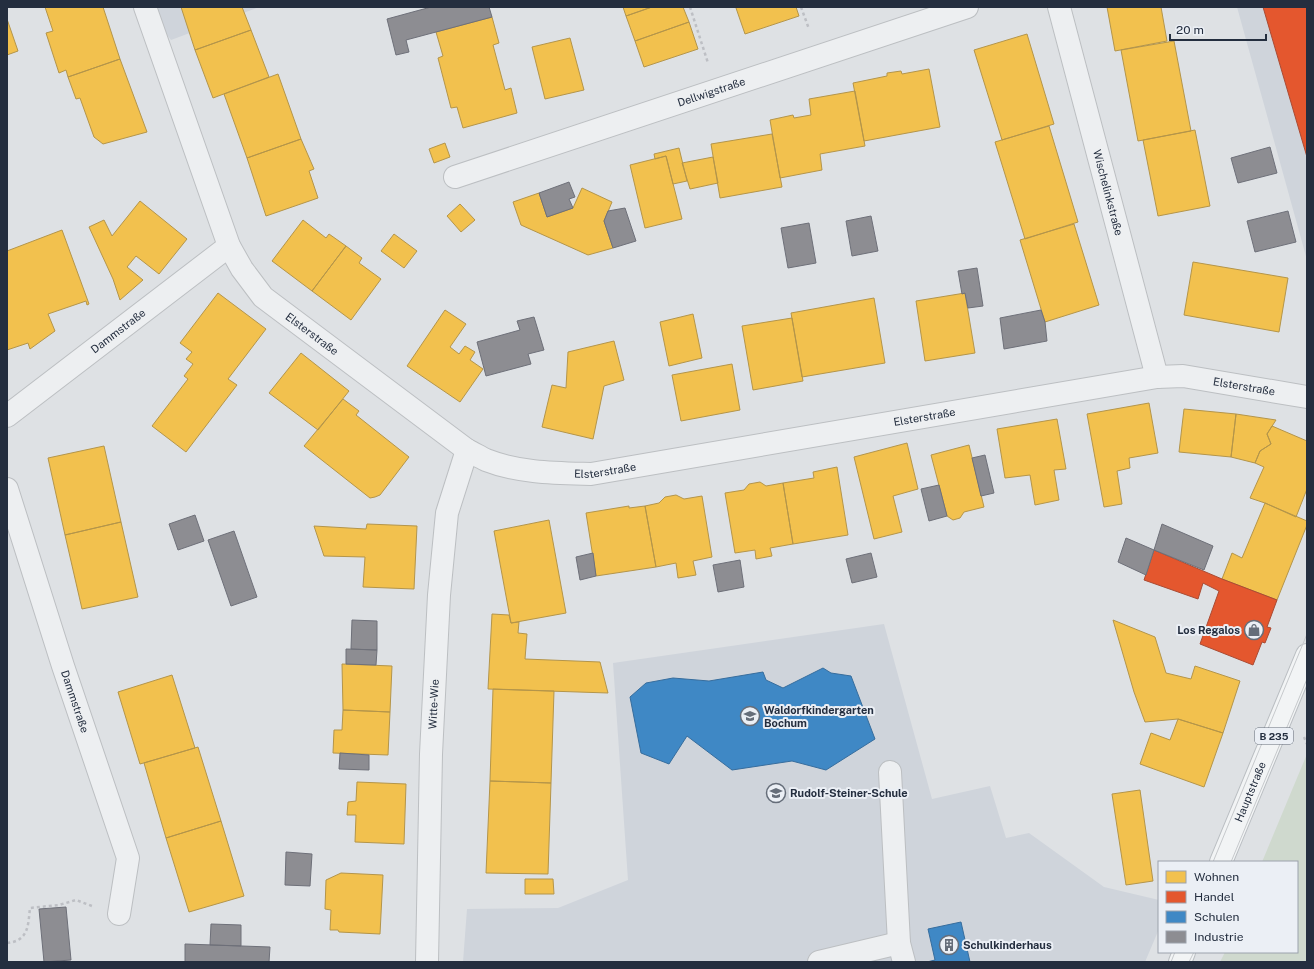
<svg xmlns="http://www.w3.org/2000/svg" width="1314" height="969" font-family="'Public Sans',sans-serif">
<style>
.built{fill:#cfd4db}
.green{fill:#cfd9ce}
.homes{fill:#f2c14e;stroke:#b4954a}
.shops{fill:#e4572e;stroke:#aa4b33}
.schools{fill:#3f88c5;stroke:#376d9d}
.industry{fill:#8d8d92;stroke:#6e7079}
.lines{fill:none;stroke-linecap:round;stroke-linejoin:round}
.minor-casing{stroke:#bcbfc2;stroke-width:24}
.major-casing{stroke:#babec2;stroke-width:24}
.path{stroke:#bdbfc4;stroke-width:2.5;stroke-dasharray:3 3;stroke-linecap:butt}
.minor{stroke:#edeff1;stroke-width:22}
.major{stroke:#f2f4f5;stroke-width:22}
.tram{stroke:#c6c9cc;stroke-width:1}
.labels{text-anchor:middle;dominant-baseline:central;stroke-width:4;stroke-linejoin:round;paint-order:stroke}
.shield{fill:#ebeff5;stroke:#606876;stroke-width:1}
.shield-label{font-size:10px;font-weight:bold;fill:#242e3f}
.street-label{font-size:11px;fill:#242e3f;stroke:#ebeff5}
.poi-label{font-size:11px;font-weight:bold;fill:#242e3f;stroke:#ebeff5;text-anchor:start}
</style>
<rect width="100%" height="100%" fill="#dee1e4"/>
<path class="built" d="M 146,7 L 259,7 L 171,40 Z
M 1237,7 L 1307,7 L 1307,260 Z
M 884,624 L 932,799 L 990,786 L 1006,838 L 1029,833 L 1104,887 L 1159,900 L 1159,929 L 1145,962 L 463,962 L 467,909 L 558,908 L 628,880 L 613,663 Z"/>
<path class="green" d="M 1307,754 L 1307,962 L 1220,962 L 1225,952 L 1297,952 L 1297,862 L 1262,862 Z"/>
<path class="homes" d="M 45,7 L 103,7 L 120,59 L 68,77 L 66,70 L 59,73 L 46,33 L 53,31 Z
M 181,7 L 242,7 L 251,30 L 195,50 Z
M 623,7 L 652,7 L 626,16 Z
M 652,7 L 683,7 L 689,22 L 635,41 L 626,16 Z
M 739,7 L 796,7 L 799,16 L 745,34 L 736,8 Z
M 1107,7 L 1161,7 L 1167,41 L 1115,51 Z
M 492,17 L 499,43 L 493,45 L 505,90 L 511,88 L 517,113 L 463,128 L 457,107 L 451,108 L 438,58 L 443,56 L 436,32 Z
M 7,19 L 18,51 L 7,55 Z
M 689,22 L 698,49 L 644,67 L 635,41 Z
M 251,30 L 269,77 L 213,98 L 195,50 Z
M 1027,34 L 1054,124 L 1002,140 L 974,50 Z
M 570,38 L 584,90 L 545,99 L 532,47 Z
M 1174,41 L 1191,131 L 1138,141 L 1121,50 Z
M 120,59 L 147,132 L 103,144 L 94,137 L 80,98 L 76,99 L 68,77 Z
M 929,69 L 940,127 L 864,141 L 853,83 L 887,76 L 887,73 L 901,71 L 902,74 Z
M 278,74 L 301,139 L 247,158 L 224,94 Z
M 855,91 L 865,146 L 820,154 L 822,170 L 780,178 L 770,120 L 793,115 L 794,118 L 811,115 L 809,99 Z
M 1049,126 L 1078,222 L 1025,239 L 995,142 Z
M 1195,130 L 1210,206 L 1158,216 L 1143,140 Z
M 772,134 L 782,187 L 720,198 L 711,144 Z
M 301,139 L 314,169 L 309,171 L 318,198 L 266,216 L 247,158 Z
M 445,143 L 450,157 L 434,163 L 429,149 Z
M 679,148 L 687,181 L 673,184 L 666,156 L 655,159 L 654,154 Z
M 666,156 L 682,219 L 645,228 L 630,165 Z
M 713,157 L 718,183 L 690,189 L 682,163 Z
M 582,188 L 612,202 L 604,221 L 613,248 L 588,255 L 521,225 L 513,202 L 539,193 L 547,217 L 573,208 Z
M 140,201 L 187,239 L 159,274 L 136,256 L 127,267 L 143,280 L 120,300 L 113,279 L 89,227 L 104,220 L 112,236 Z
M 460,204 L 475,220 L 461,232 L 447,216 Z
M 303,220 L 326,238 L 329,234 L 346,246 L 312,291 L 272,261 Z
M 1074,224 L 1099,305 L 1045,322 L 1020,240 Z
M 62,230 L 89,304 L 87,305 L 86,301 L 48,314 L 55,331 L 30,349 L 28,343 L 7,350 L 7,251 Z
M 394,234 L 417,251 L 404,268 L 381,251 Z
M 346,246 L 362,258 L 359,263 L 381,279 L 351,320 L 312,291 Z
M 1193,262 L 1288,278 L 1279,332 L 1184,315 Z
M 218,293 L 266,329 L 228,379 L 237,385 L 186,452 L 152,426 L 188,379 L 184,376 L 193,364 L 186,359 L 192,352 L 180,343 Z
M 965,293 L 975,353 L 925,361 L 916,301 Z
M 874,298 L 885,363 L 802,377 L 791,313 Z
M 445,310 L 466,324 L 450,347 L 459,354 L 465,346 L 475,352 L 470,360 L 483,369 L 460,402 L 407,366 Z
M 693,314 L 702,358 L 669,366 L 660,322 Z
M 792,318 L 803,381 L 753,390 L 742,326 Z
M 614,341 L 624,380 L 604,386 L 593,439 L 542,427 L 552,385 L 566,388 L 568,352 Z
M 301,353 L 349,391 L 318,430 L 269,393 Z
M 732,364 L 740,410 L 681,421 L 672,375 Z
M 343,399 L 359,411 L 356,415 L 409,457 L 380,495 L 375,497 L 370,498 L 304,446 Z
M 1149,403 L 1158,453 L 1129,458 L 1130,468 L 1117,471 L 1122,504 L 1104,507 L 1087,414 Z
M 1184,409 L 1236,414 L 1231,457 L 1179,452 Z
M 1236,414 L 1276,420 L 1267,434 L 1271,444 L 1260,451 L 1255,463 L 1231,457 Z
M 1057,419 L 1066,469 L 1054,470 L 1059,500 L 1035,505 L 1030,475 L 1005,478 L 997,429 Z
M 1272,426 L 1307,441 L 1307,489 L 1296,517 L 1265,503 L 1250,498 L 1264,467 L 1255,463 L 1260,451 L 1271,444 L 1267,434 Z
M 907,443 L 918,489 L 893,496 L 902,532 L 874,539 L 854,457 Z
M 969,445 L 984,507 L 964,512 L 960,518 L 953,520 L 947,516 L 931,455 Z
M 104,446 L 121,522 L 65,535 L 48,458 Z
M 837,467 L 848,535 L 793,544 L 783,483 L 814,478 L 813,472 Z
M 760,482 L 766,486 L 783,483 L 793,544 L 770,548 L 772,556 L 756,559 L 755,550 L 735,553 L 725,493 L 744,490 L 749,484 Z
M 676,495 L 684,499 L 702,496 L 712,557 L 693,561 L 696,575 L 678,578 L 676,563 L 656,567 L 645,506 L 659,503 L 665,497 Z
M 1265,503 L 1307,521 L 1307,525 L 1277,600 L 1222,579 L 1232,553 L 1242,558 Z
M 629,506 L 629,508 L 645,506 L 656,567 L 596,576 L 586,513 Z
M 549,520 L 566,613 L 511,623 L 494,531 Z
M 121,522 L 138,597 L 82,609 L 65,535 Z
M 367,524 L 417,526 L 414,589 L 363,587 L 365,557 L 324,556 L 314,526 L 366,529 Z
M 492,614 L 509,615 L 511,623 L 519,622 L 518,633 L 527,634 L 525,659 L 600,662 L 608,693 L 488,689 Z
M 1113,620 L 1155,637 L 1166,673 L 1191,679 L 1195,666 L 1240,681 L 1223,733 L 1178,719 L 1145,722 L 1134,692 Z
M 342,664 L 392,666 L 390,712 L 343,710 Z
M 172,675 L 195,748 L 140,764 L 118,692 Z
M 493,689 L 554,691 L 551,783 L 490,781 Z
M 343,710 L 390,712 L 388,755 L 333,753 L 334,730 L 342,730 Z
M 1178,719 L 1223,733 L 1204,787 L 1140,764 L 1151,733 L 1170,740 Z
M 198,747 L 221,821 L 166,838 L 144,763 Z
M 490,781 L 551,783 L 548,874 L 486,873 Z
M 357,782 L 406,784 L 404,844 L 355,842 L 356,815 L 347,815 L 348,802 L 356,801 Z
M 1140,790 L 1153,881 L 1126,885 L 1112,794 Z
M 221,821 L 244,896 L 189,912 L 166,838 Z
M 341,873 L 383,875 L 380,934 L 339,932 L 338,930 L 330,930 L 331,910 L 325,909 L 326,880 Z
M 525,879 L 553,879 L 554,894 L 525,894 Z"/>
<path class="shops" d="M 1263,7 L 1307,7 L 1307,157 Z
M 1154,550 L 1222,579 L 1277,600 L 1267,627 L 1271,628 L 1265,643 L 1262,642 L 1253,665 L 1200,644 L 1219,591 L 1203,583 L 1198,599 L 1144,580 Z"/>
<path class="schools" d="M 823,668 L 831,673 L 851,676 L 875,739 L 826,770 L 792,761 L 732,770 L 687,736 L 669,764 L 641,753 L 630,697 L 646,683 L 673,678 L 709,681 L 763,672 L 766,680 L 783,688 Z
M 961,922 L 970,962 L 927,962 L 935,960 L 928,929 Z"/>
<path class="industry" d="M 431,7 L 489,7 L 492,17 L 406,40 L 409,52 L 396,55 L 387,19 Z
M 1270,147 L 1277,173 L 1238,183 L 1231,158 Z
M 569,182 L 575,197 L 569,199 L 573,208 L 547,217 L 539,193 Z
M 625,208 L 636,241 L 613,248 L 604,221 L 608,211 Z
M 1288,211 L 1296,242 L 1255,252 L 1247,221 Z
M 871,216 L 878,251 L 852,256 L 846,221 Z
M 809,223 L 816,263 L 788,268 L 781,228 Z
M 977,268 L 983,306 L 968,308 L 965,293 L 962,294 L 958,271 Z
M 1041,310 L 1045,322 L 1047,341 L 1004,349 L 1000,318 Z
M 534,317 L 544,350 L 528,354 L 531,364 L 486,376 L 477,342 L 520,330 L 517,321 Z
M 985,455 L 994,493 L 981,496 L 972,458 Z
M 939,485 L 947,516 L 929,521 L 921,489 Z
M 195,515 L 204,541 L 178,550 L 169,524 Z
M 1162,524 L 1213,546 L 1204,570 L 1154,550 Z
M 234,531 L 257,597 L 231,606 L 208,540 Z
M 1126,538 L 1154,550 L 1146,575 L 1118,562 Z
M 593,553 L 596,576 L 580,580 L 576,557 Z
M 871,553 L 877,577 L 852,583 L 846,559 Z
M 740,560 L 744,587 L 718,592 L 713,565 Z
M 352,620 L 377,621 L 377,650 L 351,649 Z
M 346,649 L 377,650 L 376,665 L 346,664 Z
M 340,753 L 369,755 L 369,770 L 339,769 Z
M 286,852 L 312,854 L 310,886 L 285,885 Z
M 66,907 L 71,960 L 44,962 L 39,909 Z
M 211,924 L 241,925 L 241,946 L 210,945 Z
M 185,944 L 270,947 L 269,962 L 185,962 Z"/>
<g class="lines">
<g class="minor-casing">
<g id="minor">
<path id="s1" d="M 145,7 L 229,246 L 242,269 L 263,297 L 467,450 C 473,453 480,457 486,460 C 519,473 556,473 591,474 L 1157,377 L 1183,376 L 1307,397"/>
<path id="s2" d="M 1059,7 L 1157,377"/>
<path id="s3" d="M 455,177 L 967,7"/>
<path id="s4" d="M 7,416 L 229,246"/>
<path id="s5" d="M 7,489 L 63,666 L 128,858 L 119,914"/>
<path d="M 890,772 L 899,943 L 904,962"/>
<path id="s6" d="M 427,962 L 431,754 L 439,595 L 447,513 L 467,450"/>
<path d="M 819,962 L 899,943"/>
</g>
</g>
<g class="major-casing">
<g id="major">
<path id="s7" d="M 1221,862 L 1307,655"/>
<path d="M 1180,962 L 1184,952"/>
</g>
</g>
<path class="path" d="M 690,7 L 708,63
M 801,7 L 809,29
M 1304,737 L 1307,744
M 7,943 C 29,941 28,925 30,908 L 59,905 L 76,900 L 92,906"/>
<use href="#minor" class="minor"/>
<use href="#major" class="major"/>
<path class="tram" d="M 1213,862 L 1307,634
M 1231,862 L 1307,679
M 1171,962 L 1175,952
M 1189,962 L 1194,952"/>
</g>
<defs>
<g id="shop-ring" transform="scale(1)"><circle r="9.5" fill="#ebeff5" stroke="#656d79" stroke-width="1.5"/><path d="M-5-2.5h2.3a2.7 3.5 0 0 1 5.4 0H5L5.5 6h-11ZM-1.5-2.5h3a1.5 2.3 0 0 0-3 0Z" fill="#656d79"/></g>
<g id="school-ring" transform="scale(1)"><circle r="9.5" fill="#ebeff5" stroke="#656d79" stroke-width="1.5"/><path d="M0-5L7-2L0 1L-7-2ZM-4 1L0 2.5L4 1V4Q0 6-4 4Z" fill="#656d79"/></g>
<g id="building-ring" transform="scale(1)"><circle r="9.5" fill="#ebeff5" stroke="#656d79" stroke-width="1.5"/><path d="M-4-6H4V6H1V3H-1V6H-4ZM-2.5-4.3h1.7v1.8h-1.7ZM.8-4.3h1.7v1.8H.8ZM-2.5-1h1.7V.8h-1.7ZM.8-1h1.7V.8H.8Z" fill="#656d79"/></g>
</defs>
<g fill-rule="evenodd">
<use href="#shop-ring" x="1254" y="630"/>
<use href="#school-ring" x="750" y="716"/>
<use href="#school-ring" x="776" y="793"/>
<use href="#building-ring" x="949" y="945"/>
</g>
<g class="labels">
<rect class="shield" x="1255" y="728" width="38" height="16" rx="3"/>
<g class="shield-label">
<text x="1274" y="736">B 235</text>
</g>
<g class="street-label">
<text stroke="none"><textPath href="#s3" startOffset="270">Dellwigstraße</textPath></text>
<text stroke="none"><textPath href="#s2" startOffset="192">Wischelinkstraße</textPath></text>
<text stroke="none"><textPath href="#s4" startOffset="140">Dammstraße</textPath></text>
<text stroke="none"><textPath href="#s1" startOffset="376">Elsterstraße</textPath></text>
<text stroke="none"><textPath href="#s1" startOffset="1360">Elsterstraße</textPath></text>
<text stroke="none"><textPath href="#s1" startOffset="1036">Elsterstraße</textPath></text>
<text stroke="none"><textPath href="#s1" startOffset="712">Elsterstraße</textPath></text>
<text stroke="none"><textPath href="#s5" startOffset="223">Dammstraße</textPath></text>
<text stroke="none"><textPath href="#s6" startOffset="258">Witte-Wie</textPath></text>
<text stroke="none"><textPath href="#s7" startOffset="76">Hauptstraße</textPath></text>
</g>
<g class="poi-label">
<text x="1240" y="630" text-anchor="end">Los Regalos</text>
<text x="764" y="710">Waldorfkindergarten<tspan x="764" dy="13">Bochum</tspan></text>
<text x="790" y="793">Rudolf-Steiner-Schule</text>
<text x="963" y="945">Schulkinderhaus</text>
</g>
</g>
<rect width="1314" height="969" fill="none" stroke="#242e3f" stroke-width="16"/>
<rect x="1158" y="861" width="140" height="92" fill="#ebeff5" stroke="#9ba2ac"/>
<rect x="1166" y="871" width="20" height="12" fill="#f2c14e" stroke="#9ba2ac"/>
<text x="1194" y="881" font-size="12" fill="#242e3f">Wohnen</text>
<rect x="1166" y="891" width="20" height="12" fill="#e4572e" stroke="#9ba2ac"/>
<text x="1194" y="901" font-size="12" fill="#242e3f">Handel</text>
<rect x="1166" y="911" width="20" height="12" fill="#3f88c5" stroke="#9ba2ac"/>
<text x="1194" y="921" font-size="12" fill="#242e3f">Schulen</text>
<rect x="1166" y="931" width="20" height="12" fill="#8d8d92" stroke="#9ba2ac"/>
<text x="1194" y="941" font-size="12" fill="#242e3f">Industrie</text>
<path d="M1170 34v6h96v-6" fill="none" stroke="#242e3f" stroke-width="2"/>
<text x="1176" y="34" font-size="12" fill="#242e3f" stroke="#ebeff5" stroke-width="3" paint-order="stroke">20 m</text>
</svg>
